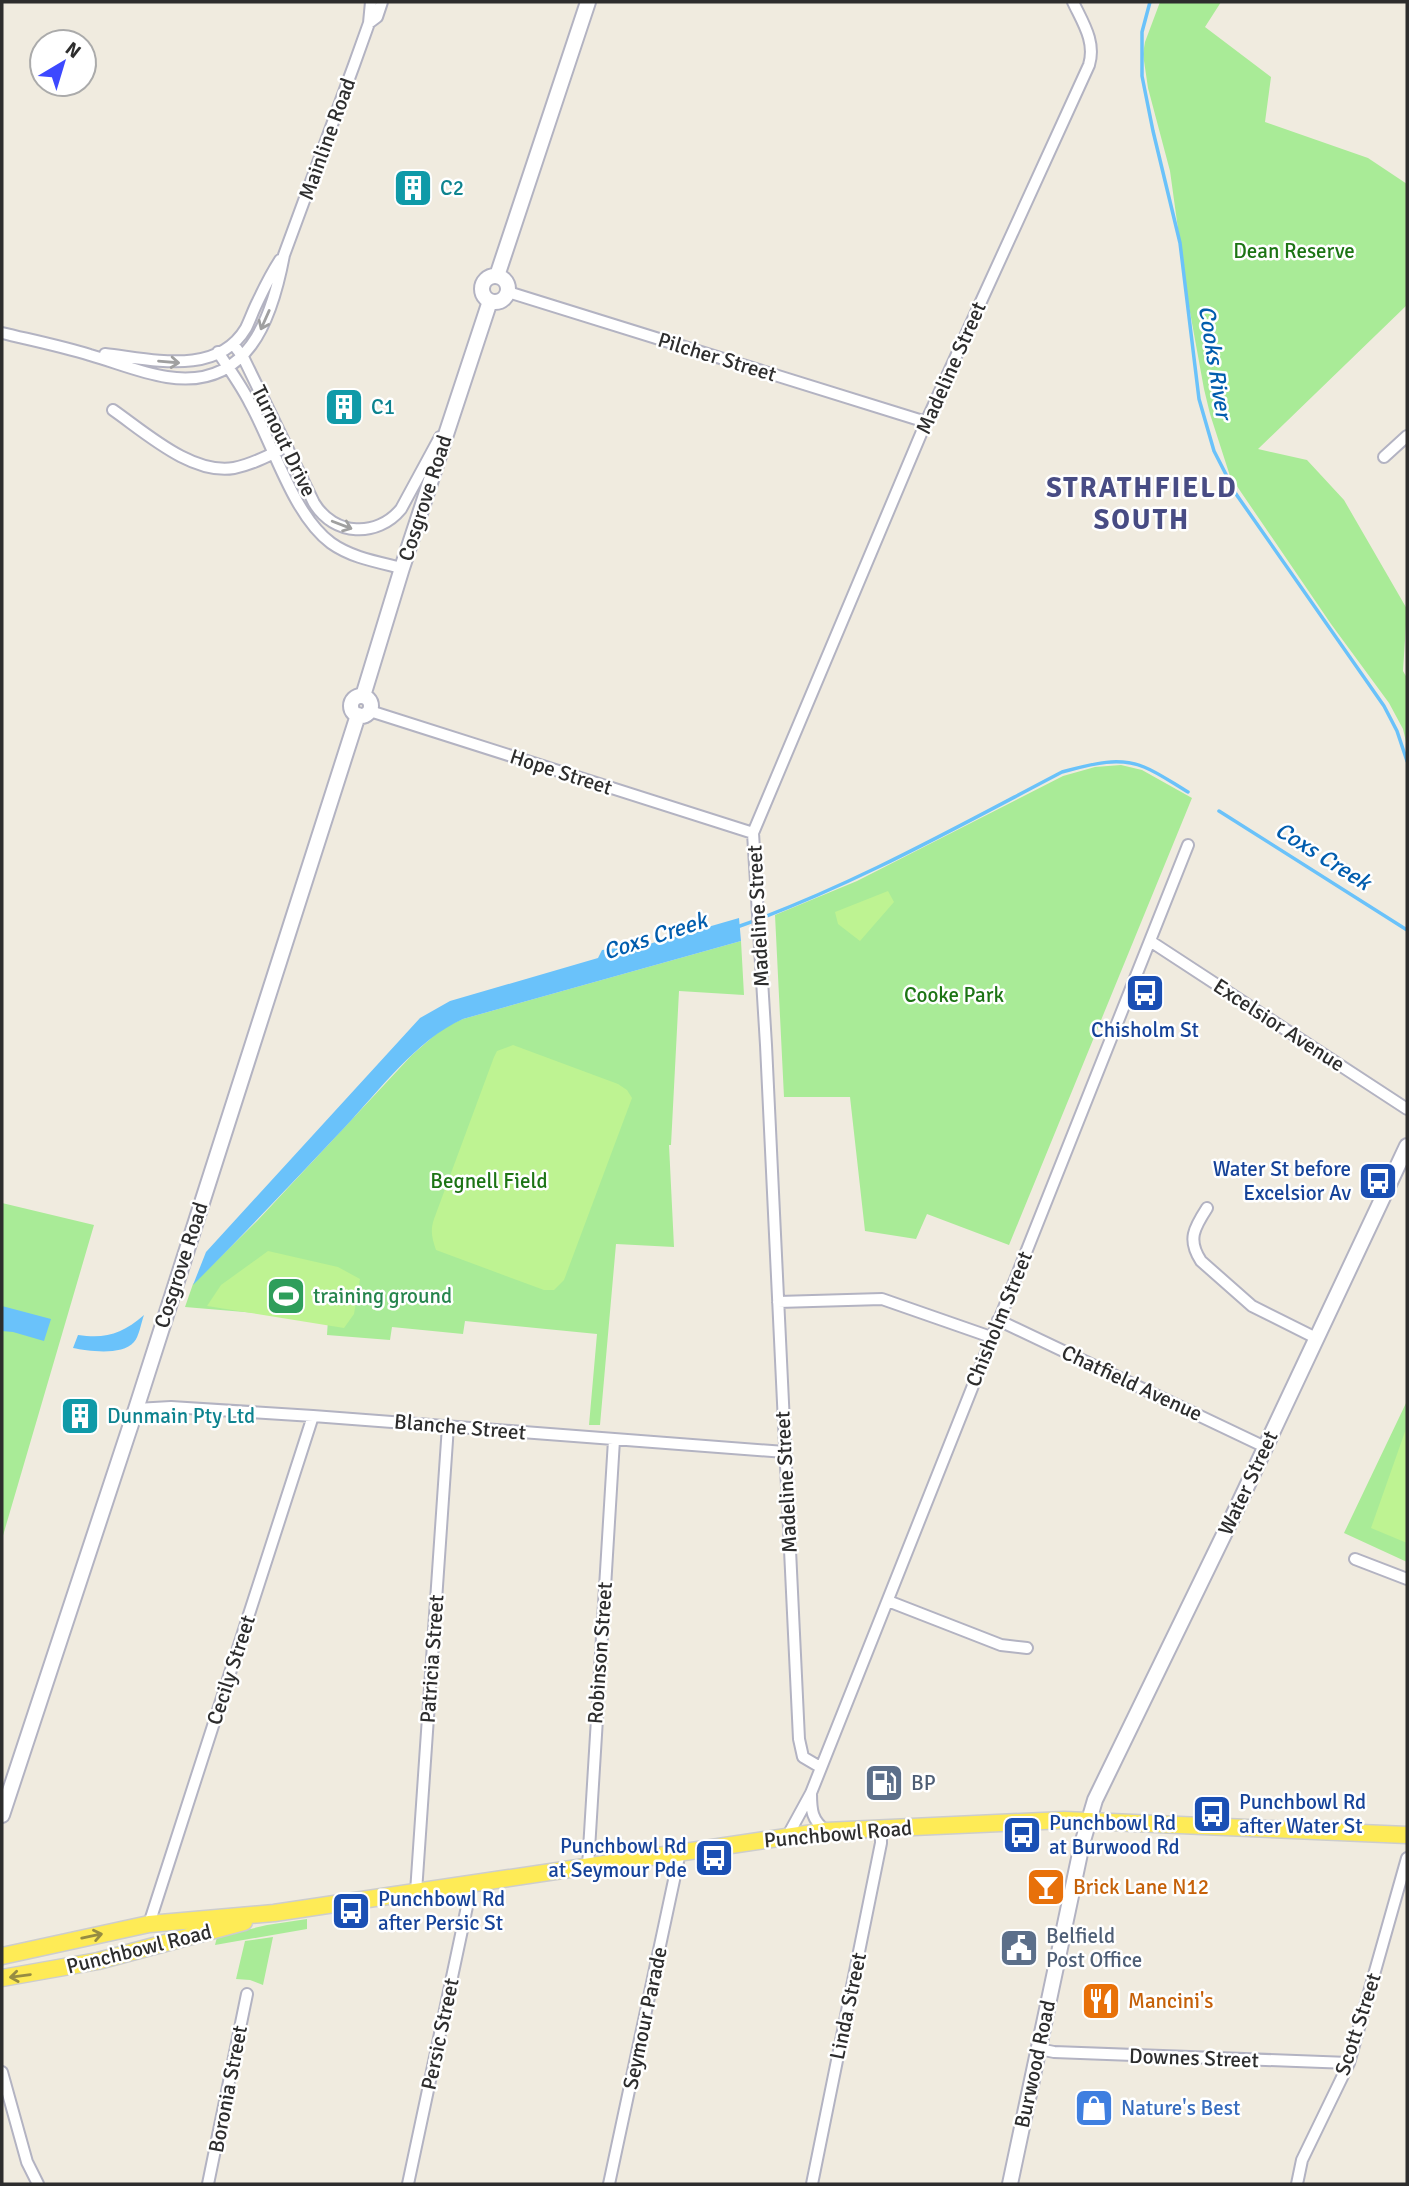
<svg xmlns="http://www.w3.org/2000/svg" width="1409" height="2186" font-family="Signika,sans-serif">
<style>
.green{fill:#a9eb97}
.pitch{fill:#bef392}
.water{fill:#6ac2fa}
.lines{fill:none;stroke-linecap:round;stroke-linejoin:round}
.stream{stroke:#6ac2fa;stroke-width:3.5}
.street-casing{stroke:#b3b3c2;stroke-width:14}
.secondary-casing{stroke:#b3b3c2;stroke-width:18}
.primary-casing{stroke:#cdcdcd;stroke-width:19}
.street{stroke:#fff;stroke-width:10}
.secondary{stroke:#fff;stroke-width:14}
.primary{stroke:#feeb56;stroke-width:16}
.oneway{stroke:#a0a0a0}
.oneway2{stroke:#968c42}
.labels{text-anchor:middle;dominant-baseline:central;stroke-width:5;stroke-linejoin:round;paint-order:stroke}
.street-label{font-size:21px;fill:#2d2d2d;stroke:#fff}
.culture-label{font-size:21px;fill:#0d838f;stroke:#fff;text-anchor:start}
.park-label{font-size:21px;fill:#1c7414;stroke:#fff}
.transit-label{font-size:21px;fill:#164399;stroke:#fff;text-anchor:start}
.leisure-label{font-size:21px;fill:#27864d;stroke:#fff;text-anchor:start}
.service-label{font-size:21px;fill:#4e5e75;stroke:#fff;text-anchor:start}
.food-label{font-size:21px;fill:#c56008;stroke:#fff;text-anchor:start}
.shop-label{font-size:21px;fill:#366cbe;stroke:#fff;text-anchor:start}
.water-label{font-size:23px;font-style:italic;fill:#015dae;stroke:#fff}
.district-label{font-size:28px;font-weight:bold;letter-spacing:2px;fill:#484c84;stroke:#fff}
</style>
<rect width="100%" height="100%" fill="#f0ebdf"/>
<path class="green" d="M 1160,2 L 1221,2 L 1205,27 L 1271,77 L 1265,122 L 1368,158 L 1407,184 L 1407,305 L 1258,449 L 1307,460 L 1344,500 L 1407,609 L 1403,671 L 1407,678 L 1407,746 L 1403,729 L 1389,703 L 1331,624 L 1230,476 L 1210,414 L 1204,389 L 1188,301 L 1170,171 L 1148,88 L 1143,54 L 1145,42 Z
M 1121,765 L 1142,770 L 1192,798 L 1009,1245 L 927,1214 L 916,1239 L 865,1231 L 850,1097 L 784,1097 L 775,915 L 857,881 L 1063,776 L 1095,767 Z
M 741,941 L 744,995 L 679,991 L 671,1145 L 669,1145 L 674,1247 L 616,1244 L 600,1425 L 589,1425 L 597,1334 L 465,1321 L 463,1334 L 392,1327 L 390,1340 L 327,1335 L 328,1319 L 185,1307 L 193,1284 L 258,1220 L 412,1055 L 444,1027 L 463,1019 Z
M 2,1203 L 94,1225 L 2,1539 Z
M 1407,1401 L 1407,1562 L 1344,1533 Z
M 307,1919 L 307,1929 L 215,1945 L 217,1937 L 267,1925 Z
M 273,1937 L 263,1985 L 250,1980 L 236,1979 L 245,1941 Z"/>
<path class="pitch" d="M 888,891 L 894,902 L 860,941 L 838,924 L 835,912 Z
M 513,1045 L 618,1084 L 627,1090 L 632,1098 L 564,1280 L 554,1290 L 544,1290 L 436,1250 C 432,1238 430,1231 434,1219 L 494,1057 L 497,1051 Z
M 268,1251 L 338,1267 L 360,1279 L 354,1314 L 344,1328 L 207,1306 L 221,1285 Z
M 1407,1426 L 1407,1543 L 1371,1528 Z"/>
<path class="water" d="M 739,918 L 741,941 L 463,1019 C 416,1040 380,1090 345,1127 C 295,1180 245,1233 193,1285 L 206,1252 L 420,1018 L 450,1001 L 598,958 L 602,950 L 649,944 Z
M 2,1306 L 51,1319 L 44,1341 L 13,1332 L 2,1331 Z
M 144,1315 C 141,1323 139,1337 134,1342 C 122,1356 88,1351 73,1348 L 78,1335 C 106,1339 122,1334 144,1315 Z"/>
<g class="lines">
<path class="stream" d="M 1150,2 L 1142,32 L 1142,76 L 1153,131 L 1180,243 L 1199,399 L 1214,451 L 1236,494 L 1384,706 L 1397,731 L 1407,761
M 1219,811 L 1407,930
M 737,927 C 850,887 955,828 1062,772 C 1089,765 1117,756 1144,767 C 1159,773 1174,784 1188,792"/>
<g class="street-casing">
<path id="street" d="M 369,23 L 377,17 L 382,2
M 508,292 L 926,422
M 2,333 C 31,340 61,346 90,355 C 115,362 141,373 167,377 C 248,390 272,319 284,255 L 354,65 L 369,23 L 371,2
M 233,344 L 243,357 L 314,503 C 334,536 377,538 401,509 L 440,437
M 218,352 C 229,369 241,385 250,403 C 273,444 293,515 331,543 C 352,558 378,562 402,568
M 105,354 C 151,359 217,377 246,328 C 250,320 253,311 257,303 C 264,288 271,274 280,260
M 113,410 C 146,433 192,475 234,468 C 250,465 266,457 280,450
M 1384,457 L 1407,436
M 370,711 L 753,833
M 1150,941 L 1407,1109
M 1207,1208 C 1194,1228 1187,1240 1201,1261 L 1252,1306 L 1316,1338
M 778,1302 L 882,1299 L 991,1337
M 998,1320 L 1265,1447
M 136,1409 L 171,1407 L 313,1416 L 785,1452
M 1355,1559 L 1407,1579
M 888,1601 L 1001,1645 L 1027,1648
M 820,1767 L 803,1757 L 799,1739 L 766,1045 L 753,833 L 926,422 L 1089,65 C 1096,42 1083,23 1073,2
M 811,1793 C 811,1811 812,1820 826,1831
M 787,1837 L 811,1793 L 1188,845
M 588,1866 L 614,1440
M 416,1892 L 448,1426
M 149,1924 L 313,1416
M 1039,2049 L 1054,2052 L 1349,2063
M 2,2072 L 27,2162 L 38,2184
M 208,2184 L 247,1994
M 408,2184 L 472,1883
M 609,2184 L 680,1852
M 812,2184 L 881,1843 L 881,1828
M 1297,2184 L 1302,2160 L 1349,2063 L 1407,1858"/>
</g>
<g class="secondary-casing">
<path id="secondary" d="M 497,276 L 588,2
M482 289a13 13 0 1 1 26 0a13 13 0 1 1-26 0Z
M 363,696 L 402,568 L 490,301
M351 706a10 10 0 1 1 20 0a10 10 0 1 1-20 0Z
M 2,1815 L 136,1409 L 358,715
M 1010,2184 L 1082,1844 L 1095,1800 L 1232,1518 L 1407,1146"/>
</g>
<g class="primary-casing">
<path id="primary" d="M 2,1956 L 149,1924 L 274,1913 L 826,1831 L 1064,1820 L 1407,1835
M 2,1978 L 98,1961 L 244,1922"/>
</g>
<use href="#street" class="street"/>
<use href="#secondary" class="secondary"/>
<use href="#primary" class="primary"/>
</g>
<defs><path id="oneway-shaft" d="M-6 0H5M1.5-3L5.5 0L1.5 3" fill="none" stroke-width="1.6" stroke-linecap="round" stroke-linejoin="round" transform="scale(1.75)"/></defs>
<g class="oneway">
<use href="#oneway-shaft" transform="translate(265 320) rotate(114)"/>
<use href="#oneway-shaft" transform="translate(169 362) rotate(5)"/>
<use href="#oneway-shaft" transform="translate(342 525) rotate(21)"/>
</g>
<g class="oneway2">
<use href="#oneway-shaft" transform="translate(92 1936) rotate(-12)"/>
<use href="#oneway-shaft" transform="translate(20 1976) rotate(172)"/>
</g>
<defs>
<g id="building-square" transform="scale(2.0125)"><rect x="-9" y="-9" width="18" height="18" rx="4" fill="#0f9aa8" stroke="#fff"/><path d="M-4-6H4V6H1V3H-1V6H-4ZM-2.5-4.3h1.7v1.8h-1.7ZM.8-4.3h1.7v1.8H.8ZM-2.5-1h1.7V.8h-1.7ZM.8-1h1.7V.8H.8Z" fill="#fff"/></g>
<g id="bus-square" transform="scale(2.0125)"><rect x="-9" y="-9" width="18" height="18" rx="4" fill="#1a4fb4" stroke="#fff"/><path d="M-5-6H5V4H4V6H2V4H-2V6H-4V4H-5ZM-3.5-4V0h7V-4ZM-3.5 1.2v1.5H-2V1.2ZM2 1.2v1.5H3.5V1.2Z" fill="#fff"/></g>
<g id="stadium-square" transform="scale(2.0125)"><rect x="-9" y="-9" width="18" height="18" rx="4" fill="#2e9e5b" stroke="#fff"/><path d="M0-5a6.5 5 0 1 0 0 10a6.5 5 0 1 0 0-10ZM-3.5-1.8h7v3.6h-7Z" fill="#fff"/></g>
<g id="fuel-square" transform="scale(2.0125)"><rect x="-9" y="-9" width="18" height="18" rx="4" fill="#5c6f8a" stroke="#fff"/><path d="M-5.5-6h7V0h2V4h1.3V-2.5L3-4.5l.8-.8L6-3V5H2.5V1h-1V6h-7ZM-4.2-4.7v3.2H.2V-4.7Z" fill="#fff"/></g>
<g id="bar-square" transform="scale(2.0125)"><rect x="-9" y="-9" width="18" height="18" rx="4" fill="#e8710a" stroke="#fff"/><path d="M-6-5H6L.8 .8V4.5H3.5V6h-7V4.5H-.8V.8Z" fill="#fff"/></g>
<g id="civic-square" transform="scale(2.0125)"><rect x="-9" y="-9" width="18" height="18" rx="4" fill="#5c6f8a" stroke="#fff"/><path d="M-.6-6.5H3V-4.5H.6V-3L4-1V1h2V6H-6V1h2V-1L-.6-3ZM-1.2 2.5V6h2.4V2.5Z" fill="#fff"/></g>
<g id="restaurant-square" transform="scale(2.0125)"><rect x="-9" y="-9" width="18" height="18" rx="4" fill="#e8710a" stroke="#fff"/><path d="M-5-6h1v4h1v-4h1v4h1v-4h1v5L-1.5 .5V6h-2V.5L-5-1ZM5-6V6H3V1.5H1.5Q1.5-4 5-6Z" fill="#fff"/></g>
<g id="shop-square" transform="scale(2.0125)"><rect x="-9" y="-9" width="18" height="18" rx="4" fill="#3f7fe0" stroke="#fff"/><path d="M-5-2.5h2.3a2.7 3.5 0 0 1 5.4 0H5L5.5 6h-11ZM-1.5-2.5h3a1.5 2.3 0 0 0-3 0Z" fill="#fff"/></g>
</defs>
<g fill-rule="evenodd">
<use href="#building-square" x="413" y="188"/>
<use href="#building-square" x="344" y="407"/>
<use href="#bus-square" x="1145" y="993"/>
<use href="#bus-square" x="1378" y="1181"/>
<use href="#stadium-square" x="286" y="1296"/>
<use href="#building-square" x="80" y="1416"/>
<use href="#fuel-square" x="884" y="1783"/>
<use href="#bus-square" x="1212" y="1814"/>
<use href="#bus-square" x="1022" y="1835"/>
<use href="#bus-square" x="714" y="1858"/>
<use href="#bar-square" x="1046" y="1887"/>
<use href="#bus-square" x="351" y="1911"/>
<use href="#civic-square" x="1019" y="1948"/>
<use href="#restaurant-square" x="1101" y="2001"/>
<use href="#shop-square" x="1094" y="2108"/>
</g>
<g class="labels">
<g class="street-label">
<text transform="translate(327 139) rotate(-70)">Mainline Road</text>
<text transform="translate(717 357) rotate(17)">Pilcher Street</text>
<text transform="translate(951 368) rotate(-66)">Madeline Street</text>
<text transform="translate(284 441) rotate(64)">Turnout Drive</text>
<text transform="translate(425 498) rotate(-72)">Cosgrove Road</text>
<text transform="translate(561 772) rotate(18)">Hope Street</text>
<text transform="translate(758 916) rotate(-93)">Madeline Street</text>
<text transform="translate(1279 1025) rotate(33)">Excelsior Avenue</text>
<text transform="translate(181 1265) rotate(-72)">Cosgrove Road</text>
<text transform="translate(999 1319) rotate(-68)">Chisholm Street</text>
<text transform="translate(1132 1383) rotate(25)">Chatfield Avenue</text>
<text transform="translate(460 1427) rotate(5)">Blanche Street</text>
<text transform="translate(786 1482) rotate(-93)">Madeline Street</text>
<text transform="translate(1248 1483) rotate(-65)">Water Street</text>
<text transform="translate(600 1653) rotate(-86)">Robinson Street</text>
<text transform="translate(432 1659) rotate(-86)">Patricia Street</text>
<text transform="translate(231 1670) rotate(-72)">Cecily Street</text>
<text transform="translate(838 1834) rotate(-5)">Punchbowl Road</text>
<text transform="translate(139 1949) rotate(-14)">Punchbowl Road</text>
<text transform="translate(848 2006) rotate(-78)">Linda Street</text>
<text transform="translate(645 2018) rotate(-78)">Seymour Parade</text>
<text transform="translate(1358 2024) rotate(-72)">Scott Street</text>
<text transform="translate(440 2034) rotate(-78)">Persic Street</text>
<text transform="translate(1194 2058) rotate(2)">Downes Street</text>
<text transform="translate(1035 2064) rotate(-78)">Burwood Road</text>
<text transform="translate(228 2089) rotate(-79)">Boronia Street</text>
</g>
<g class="culture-label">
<text x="440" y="188">C2</text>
<text x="371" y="407">C1</text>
<text x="107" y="1416">Dunmain Pty Ltd</text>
</g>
<g class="park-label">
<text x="1294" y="251">Dean Reserve</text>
<text x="954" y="995">Cooke Park</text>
<text x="489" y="1181">Begnell Field</text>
</g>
<g class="transit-label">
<text x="1145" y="1030" text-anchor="middle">Chisholm St</text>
<text x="1351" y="1169" text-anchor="end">Water St before<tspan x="1351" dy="24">Excelsior Av</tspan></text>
<text x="1239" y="1802">Punchbowl Rd<tspan x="1239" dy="24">after Water St</tspan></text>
<text x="1049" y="1823">Punchbowl Rd<tspan x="1049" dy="24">at Burwood Rd</tspan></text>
<text x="687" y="1846" text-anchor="end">Punchbowl Rd<tspan x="687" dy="24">at Seymour Pde</tspan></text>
<text x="378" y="1899">Punchbowl Rd<tspan x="378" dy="24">after Persic St</tspan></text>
</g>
<g class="leisure-label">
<text x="313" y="1296">training ground</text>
</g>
<g class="service-label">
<text x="911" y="1783">BP</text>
<text x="1046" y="1936">Belfield<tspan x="1046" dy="24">Post Office</tspan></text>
</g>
<g class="food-label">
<text x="1073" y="1887">Brick Lane N12</text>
<text x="1128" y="2001">Mancini's</text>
</g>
<g class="shop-label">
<text x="1121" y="2108">Nature's Best</text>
</g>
<g class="water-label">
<text transform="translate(1215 362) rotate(81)">Cooks River</text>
<text transform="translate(1323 856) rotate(32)">Coxs Creek</text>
<text transform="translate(655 936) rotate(-18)">Coxs Creek</text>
</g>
<g class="district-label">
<text x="1142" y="488">STRATHFIELD<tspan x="1142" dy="32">SOUTH</tspan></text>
</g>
</g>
<rect width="1409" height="2186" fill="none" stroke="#2d2d2d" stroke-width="7"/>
<g transform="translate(63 63) rotate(38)"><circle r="33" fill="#ffffff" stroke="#ababab" stroke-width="2"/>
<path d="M0-5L12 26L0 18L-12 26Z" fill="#3d49ff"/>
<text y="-10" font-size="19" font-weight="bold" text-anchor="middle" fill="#2d2d2d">N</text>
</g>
</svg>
